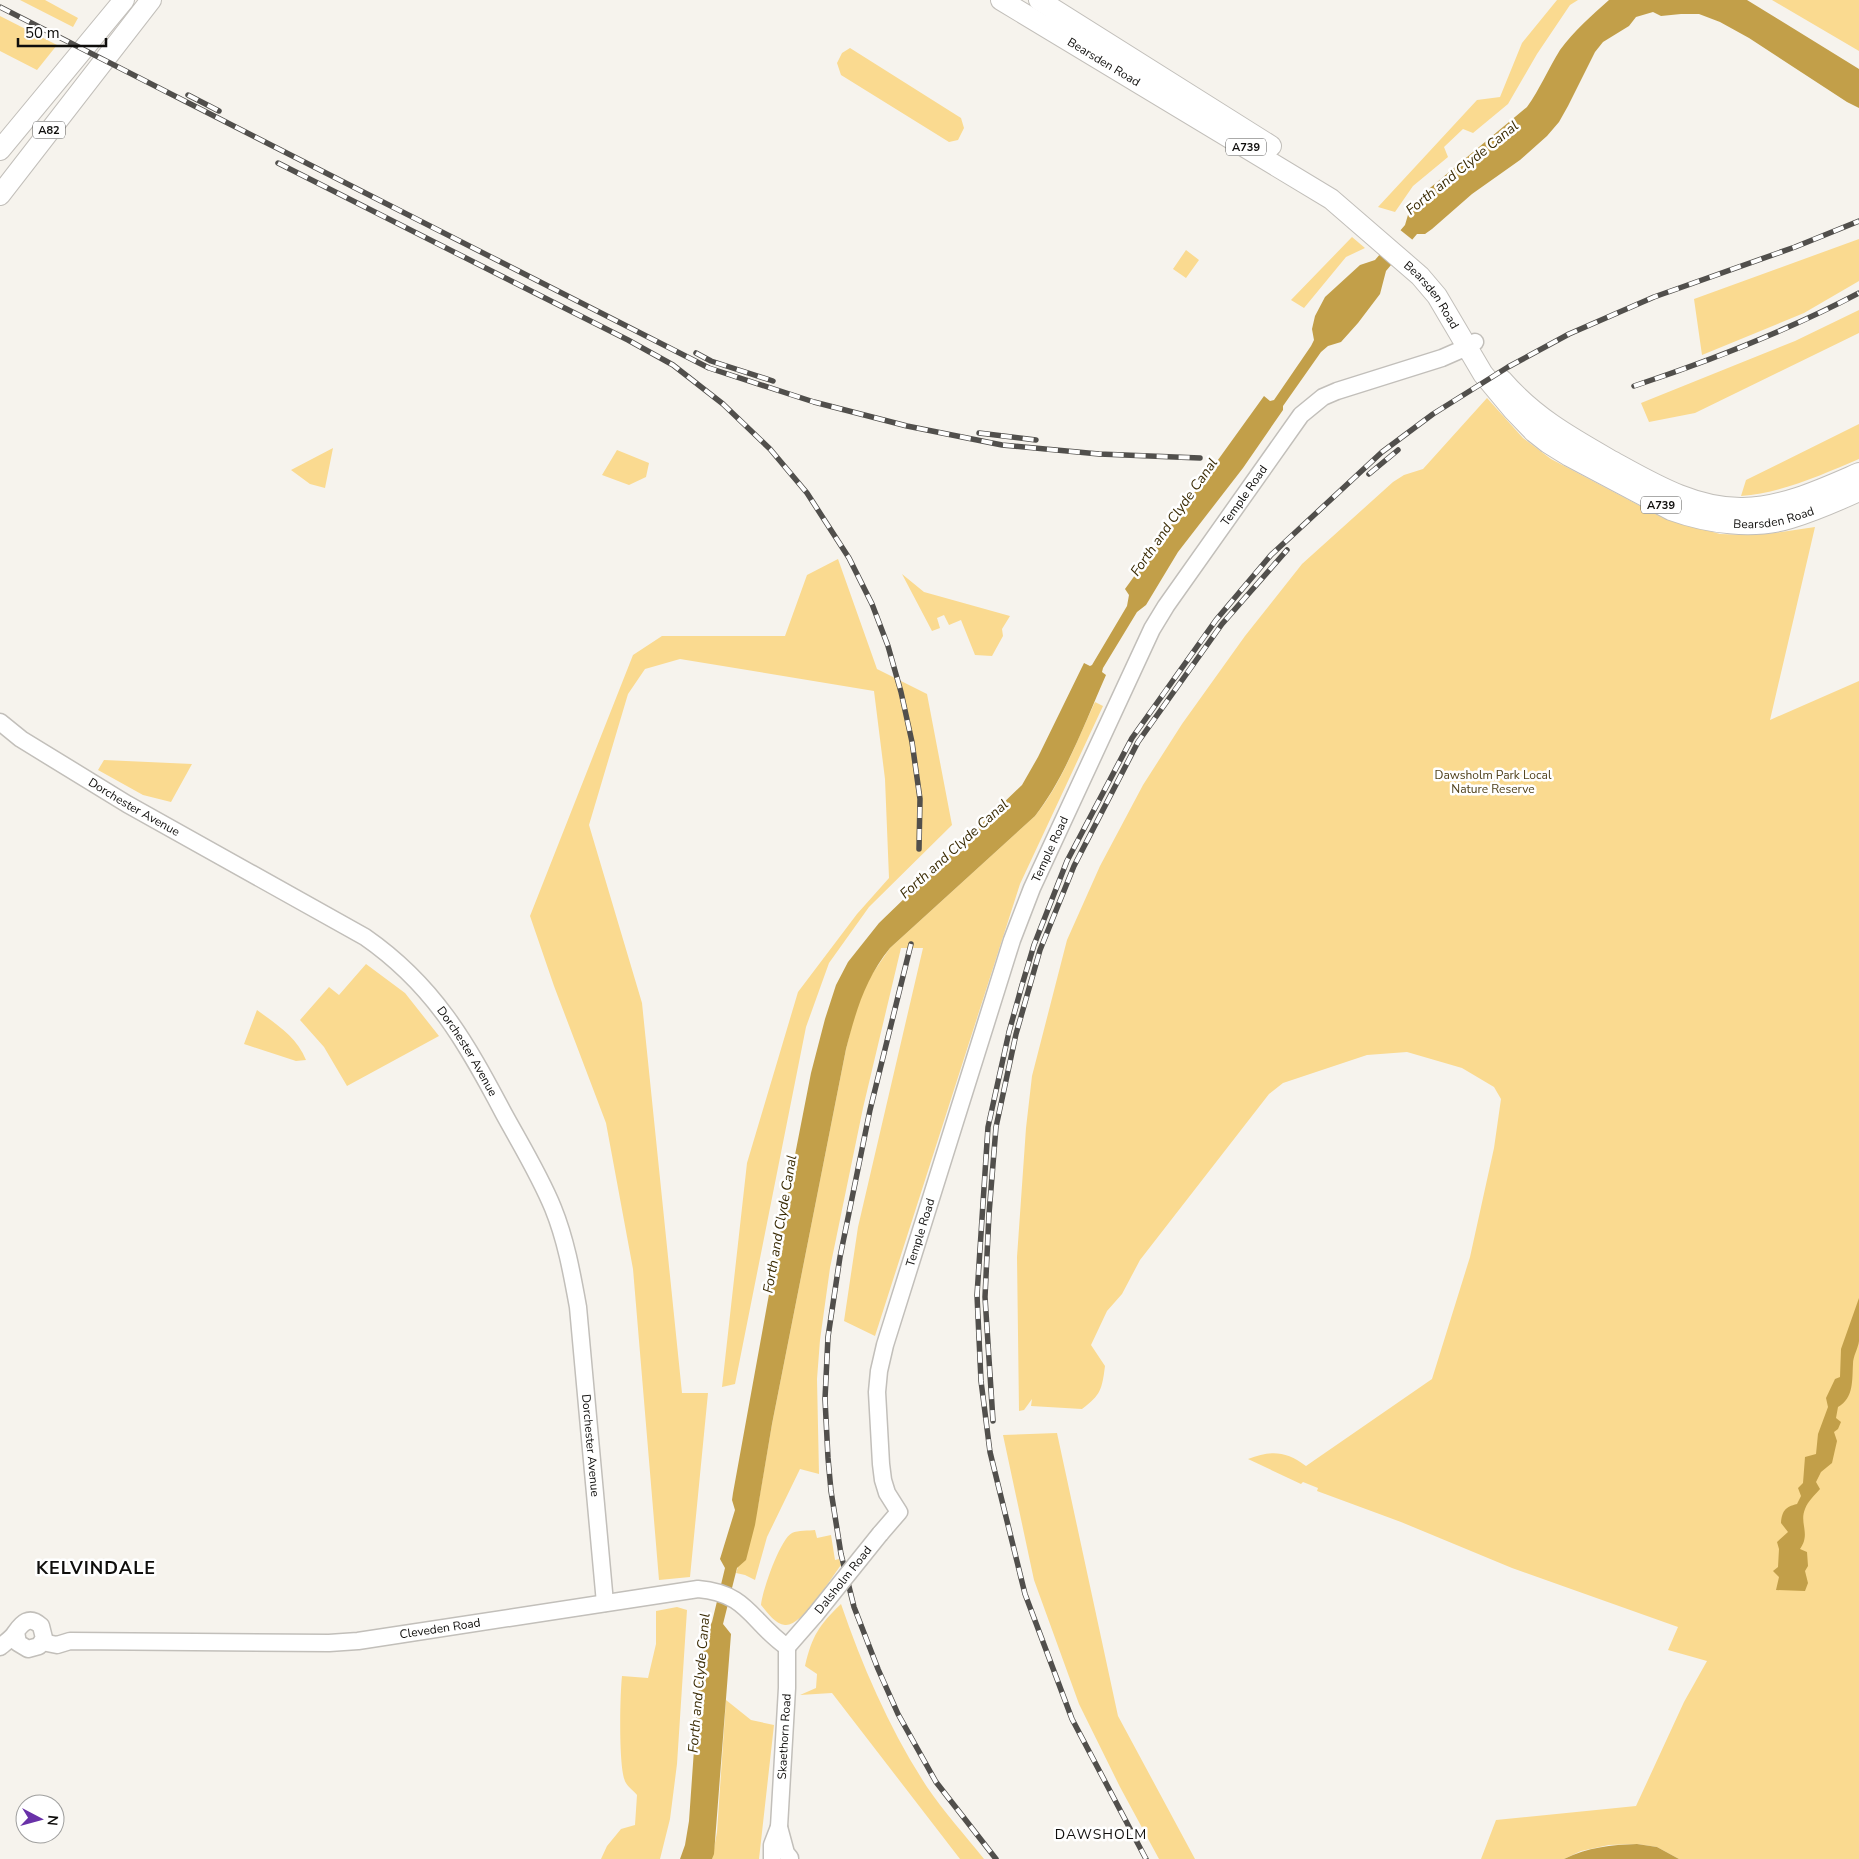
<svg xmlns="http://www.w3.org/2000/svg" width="1859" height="1859" font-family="'Nunito Sans',sans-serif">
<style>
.green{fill:#fada90}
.water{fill:#c29f49}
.pier{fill:#f6f3ed}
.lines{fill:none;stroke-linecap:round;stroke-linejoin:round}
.tertiary-casing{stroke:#c2bfba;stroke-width:19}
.primary-casing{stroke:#c2bfba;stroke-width:22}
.tertiary{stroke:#fff;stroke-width:16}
.primary{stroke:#fff;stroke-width:20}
.rail-casing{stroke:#514f4c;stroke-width:5.5}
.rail{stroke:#fff;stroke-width:4;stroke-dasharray:11;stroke-linecap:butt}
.tertiary-bridge-casing{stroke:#c2bfba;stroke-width:19;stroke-linecap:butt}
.tertiary-bridge{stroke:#fff;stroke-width:16}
.labels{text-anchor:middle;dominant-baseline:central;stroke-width:5;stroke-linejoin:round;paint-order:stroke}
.shield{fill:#fff;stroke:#575655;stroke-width:1}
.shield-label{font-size:11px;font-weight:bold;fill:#0f0e0c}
.street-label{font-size:12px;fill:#0f0e0c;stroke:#fff}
.park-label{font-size:12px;fill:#4f401b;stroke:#fff}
.water-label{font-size:14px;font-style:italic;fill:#3c2d06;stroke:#fff}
.neighbourhood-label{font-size:14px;letter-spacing:1px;fill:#0f0e0c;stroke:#fff}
.district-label{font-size:18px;font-weight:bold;letter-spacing:1px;fill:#0f0e0c;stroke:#fff}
</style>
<rect width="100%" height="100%" fill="#f6f3ed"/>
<path class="green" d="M 20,0 L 45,0 L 78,18 L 73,27 Z
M 1557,0 L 1578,0 L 1570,5 L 1537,54 L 1508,104 L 1473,133 L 1463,129 L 1444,147 L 1448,157 L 1413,186 L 1395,212 L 1378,207 L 1477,100 L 1500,97 L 1522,43 Z
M 1772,0 L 1859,0 L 1859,51 Z
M 0,16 L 57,45 L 37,70 L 0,51 Z
M 850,48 L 961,118 L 964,128 L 958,140 L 949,142 L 841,75 L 837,63 L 842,53 Z
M 1352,237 L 1365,248 L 1346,257 L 1304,308 L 1291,300 Z
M 1859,239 L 1859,281 L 1804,313 L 1702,355 L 1694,299 Z
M 1186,250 L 1199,260 L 1186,278 L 1173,269 Z
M 1859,310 L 1859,333 L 1695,413 L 1649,422 L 1641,403 L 1795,341 Z
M 1487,398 L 1523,438 L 1551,459 L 1663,518 L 1720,534 L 1747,535 L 1774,533 L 1815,527 L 1770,720 L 1859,681 L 1859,1859 L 1679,1859 L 1657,1847 L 1637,1844 L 1609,1845 L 1581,1851 L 1564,1859 L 1481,1859 L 1496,1820 L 1636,1806 L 1684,1702 L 1707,1661 L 1668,1650 L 1678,1627 L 1512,1568 L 1401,1522 L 1317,1491 L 1318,1488 L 1303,1482 L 1301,1484 L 1248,1459 C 1271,1450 1286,1451 1306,1466 L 1432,1379 L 1470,1257 L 1494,1148 L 1501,1099 L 1494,1087 L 1462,1068 L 1407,1052 L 1367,1055 L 1283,1083 L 1269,1094 L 1140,1260 L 1122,1294 L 1107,1311 L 1091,1345 L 1105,1366 C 1102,1389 1101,1395 1082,1409 L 1031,1406 L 1032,1399 L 1024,1410 L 1019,1411 L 1017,1257 L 1026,1128 L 1032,1076 L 1067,940 L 1100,866 L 1143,785 L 1182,724 L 1245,636 L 1302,564 L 1393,482 L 1404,475 L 1423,469 Z
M 1859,424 L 1859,459 C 1821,475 1782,493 1741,496 L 1746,480 Z
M 333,448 L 325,488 L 310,484 L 291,470 Z
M 617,450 L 649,463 L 646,477 L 629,485 L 602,475 Z
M 838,559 L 877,669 L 927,694 L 952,825 L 869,907 L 829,963 L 806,1027 L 735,1384 L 722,1387 L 747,1163 L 798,992 L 857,914 L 889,878 L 885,779 L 874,691 L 680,659 L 645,669 L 628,694 L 589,825 L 642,1003 L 682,1393 L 708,1393 L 690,1577 L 659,1580 L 633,1269 L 606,1123 L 554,986 L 530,916 L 633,655 L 662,636 L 785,636 L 807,575 Z
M 902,574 L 924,592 L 1010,616 L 1002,629 L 1003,636 L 992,656 L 975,655 L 961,620 L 949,625 L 944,615 L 937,618 L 940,628 L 932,631 Z
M 1095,702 L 1103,706 L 1020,884 L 875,1336 L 844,1321 L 858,1227 L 923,948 L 901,948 L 863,1108 L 830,1268 L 820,1340 L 817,1379 L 819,1474 L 800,1469 L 767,1537 L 755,1580 L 745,1575 L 736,1573 L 758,1506 L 772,1424 L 846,1049 L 855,1012 L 868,980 L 890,948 L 1035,816 C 1062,783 1077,740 1095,702 Z
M 104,760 L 192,764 L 171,802 L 143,795 L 98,770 Z
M 366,964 L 405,993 L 439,1036 L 347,1086 L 324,1047 L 300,1020 L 329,987 L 339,995 Z
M 257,1010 C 276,1024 297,1037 306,1060 L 296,1061 L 244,1044 Z
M 1057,1433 L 1118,1716 L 1195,1859 L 1159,1859 L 1120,1787 L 1079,1704 L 1034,1580 L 1003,1435 Z
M 815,1530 L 817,1538 L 831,1535 L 835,1560 L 839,1559 L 841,1565 C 831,1578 802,1627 785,1625 C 775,1624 767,1612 761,1605 C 762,1592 780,1539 792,1533 C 798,1530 809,1531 815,1530 Z
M 841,1604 C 863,1668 890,1730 927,1787 C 944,1812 965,1835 984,1859 L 960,1859 L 832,1693 L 800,1695 L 816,1688 L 817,1674 L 805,1666 C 812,1636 819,1625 841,1604 Z
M 677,1607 L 687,1610 L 677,1764 L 670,1819 L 660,1859 L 601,1859 L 607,1846 L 621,1829 L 635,1825 L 637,1795 C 634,1791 628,1787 626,1783 C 618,1771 620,1694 622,1676 L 648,1678 L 656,1644 L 656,1611 Z
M 726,1700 L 751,1720 L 774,1725 L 759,1859 L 712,1859 L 717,1832 Z"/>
<path class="water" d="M 1609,0 L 1747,0 L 1859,69 L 1859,108 L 1847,102 L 1749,38 L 1720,22 L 1699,14 L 1681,14 L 1661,16 L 1653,12 L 1636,17 L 1629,26 L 1603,42 L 1595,52 L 1568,106 L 1559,122 L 1547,136 L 1520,160 L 1472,194 L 1432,229 L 1425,234 L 1417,234 L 1386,271 L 1380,294 L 1358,323 L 1341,342 L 1328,346 L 1321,352 L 1283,406 L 1283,410 L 1243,468 L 1178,552 L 1146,605 L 1137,612 L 1103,668 L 1102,672 L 1106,675 C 1086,720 1065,778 1035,816 L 890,948 C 865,979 856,1011 846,1049 L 772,1424 L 755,1525 L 746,1560 L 737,1568 L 723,1624 L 731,1634 L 714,1854 L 712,1859 L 680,1859 L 685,1845 L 689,1821 L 700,1664 L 709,1625 L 712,1622 L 725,1568 L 720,1559 L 735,1510 L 732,1500 L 733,1493 L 785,1206 L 811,1073 L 825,1019 L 836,985 L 848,962 L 879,923 L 1022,785 L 1038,757 L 1084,663 L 1090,666 L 1092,665 L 1127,606 L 1129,595 L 1125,589 L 1264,396 L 1270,401 L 1274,400 L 1311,346 L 1314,340 L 1312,329 L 1315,316 L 1325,297 L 1360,265 L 1375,260 L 1405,225 L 1410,208 L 1418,198 L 1527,107 C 1540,89 1548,69 1560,50 C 1574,31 1592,15 1609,0 Z
M 1859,1298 C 1859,1312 1859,1327 1859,1341 C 1858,1349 1853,1356 1853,1364 C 1852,1380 1854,1398 1838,1407 L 1836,1418 L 1841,1422 L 1838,1429 L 1834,1432 L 1837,1441 L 1832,1463 L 1821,1472 L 1816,1482 L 1820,1489 C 1815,1495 1808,1501 1805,1509 C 1799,1524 1811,1533 1800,1549 L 1807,1552 L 1808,1566 L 1805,1571 L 1808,1583 L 1805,1591 L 1776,1590 L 1779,1577 L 1773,1571 L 1778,1567 L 1779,1549 L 1777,1542 L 1788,1532 L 1781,1523 C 1782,1511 1785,1507 1797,1504 L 1801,1496 L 1798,1488 L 1803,1483 L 1805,1457 L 1816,1454 L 1818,1434 L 1828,1407 L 1826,1398 L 1835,1379 L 1840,1377 L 1841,1349 Z
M 1637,1844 L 1657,1847 L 1679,1859 L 1564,1859 C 1588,1847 1611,1845 1637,1844 Z"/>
<path class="pier" d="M 1399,229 L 1414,241 L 1393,266 L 1378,253 Z"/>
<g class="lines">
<g class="tertiary-casing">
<g id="tertiary">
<path id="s1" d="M 0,722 L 21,739 L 127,804 L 365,937 C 434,985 466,1042 504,1114 C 521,1145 540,1176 553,1208 C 566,1240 572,1274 578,1307 L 605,1603"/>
<path id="s2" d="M 880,1534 L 899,1512 L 887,1493 L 883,1480 L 881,1464 L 877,1392 L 879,1371 L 885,1345 L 1012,940 L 1032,888 L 1152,629 L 1166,606 L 1301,415 L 1323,397 L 1337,391 L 1442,358 L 1458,351 L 1475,342"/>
<path id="s3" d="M 42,1642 L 57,1645 L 70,1641 L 329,1643 L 358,1641 L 698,1589 C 748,1593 751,1622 787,1647"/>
<path d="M 0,1647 C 5,1643 12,1638 15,1633 C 22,1623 29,1615 41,1626 L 44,1638 L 39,1646 L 28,1649 L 18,1643 L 16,1632"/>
<path d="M 787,1647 L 815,1615"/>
<path d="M 779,1827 L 786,1853 L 790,1858"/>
<path id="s4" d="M 772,1859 L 772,1845 L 779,1827 L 787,1688 L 787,1647"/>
</g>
</g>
<g class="primary-casing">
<g id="primary">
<path id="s5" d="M 1001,0 L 1331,199 L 1420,276 L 1437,296 L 1483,374 L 1513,410 L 1534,432 L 1548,443 L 1569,456 L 1671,510 C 1707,523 1753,530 1791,518 C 1814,511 1837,501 1859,491"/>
<path d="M 1039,0 L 1271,146"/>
<path d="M 0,150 L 124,0"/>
<path d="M 0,195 L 151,0"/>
<path d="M 1502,380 C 1534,417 1570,437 1612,461 C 1652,483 1695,509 1743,508 C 1784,507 1822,489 1859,473"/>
</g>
</g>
<use href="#tertiary" class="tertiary"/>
<use href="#primary" class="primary"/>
<g class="rail-casing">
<path id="rail" d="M 0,7 L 709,368 L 814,402 L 907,426 L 1002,445 L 1099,454 L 1200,458
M 188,95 L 219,111
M 278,163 L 628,340 L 673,365 L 723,404 L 770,449 L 807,493 L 849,558 L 872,604 L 888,646 L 901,692 L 912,742 L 920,799 L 919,849
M 696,353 L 711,361 L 773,381
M 1634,386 C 1712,360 1787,331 1859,293
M 979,433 L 1036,440
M 1369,474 L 1398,450
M 911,944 L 870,1110 L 840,1257 L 828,1337 L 825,1399 L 828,1458 L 831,1491 L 841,1554 L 854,1607 L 878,1669 L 898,1714 L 936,1782 L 996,1859
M 993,1421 L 985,1297 L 989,1214 L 996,1127 L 1016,1034 L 1040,950 L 1074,866 L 1138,742 L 1222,624 L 1287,550
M 1146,1859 L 1072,1719 L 1025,1594 L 990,1452 L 981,1381 L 977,1295 L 988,1127 L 1009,1032 L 1022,985 L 1034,945 L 1067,861 L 1132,738 L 1216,620 L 1271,555 L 1382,452 L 1433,414 L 1508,367 L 1569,334 L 1654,297 L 1795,247 L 1859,221"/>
</g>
<use href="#rail" class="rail"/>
<g class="tertiary-bridge-casing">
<g id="tertiary-bridge">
<path id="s6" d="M 815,1615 L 880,1534"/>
</g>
</g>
<use href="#tertiary-bridge" class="tertiary-bridge"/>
</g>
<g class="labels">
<g class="shield">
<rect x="33" y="121.5" width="32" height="17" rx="4"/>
<rect x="1226" y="138.5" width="40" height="17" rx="4"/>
<rect x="1641" y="496.5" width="40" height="17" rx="4"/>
</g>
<g class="shield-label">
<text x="49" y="130">A82</text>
<text x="1246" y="147">A739</text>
<text x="1661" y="505">A739</text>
</g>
<g class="street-label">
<text stroke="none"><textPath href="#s5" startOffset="120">Bearsden Road</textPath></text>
<text stroke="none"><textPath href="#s5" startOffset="525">Bearsden Road</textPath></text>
<text stroke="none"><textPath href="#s2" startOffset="1129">Temple Road</textPath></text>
<text stroke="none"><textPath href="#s5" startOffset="960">Bearsden Road</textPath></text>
<text stroke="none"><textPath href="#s1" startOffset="159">Dorchester Avenue</textPath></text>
<text stroke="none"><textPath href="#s2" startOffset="724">Temple Road</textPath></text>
<text stroke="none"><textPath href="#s1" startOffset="579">Dorchester Avenue</textPath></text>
<text stroke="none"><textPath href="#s2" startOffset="319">Temple Road</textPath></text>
<text stroke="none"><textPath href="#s1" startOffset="999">Dorchester Avenue</textPath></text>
<text stroke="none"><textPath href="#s6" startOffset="45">Dalsholm Road</textPath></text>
<text stroke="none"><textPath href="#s3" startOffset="400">Cleveden Road</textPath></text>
<text stroke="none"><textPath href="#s4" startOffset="124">Skaethorn Road</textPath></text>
</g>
<g class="park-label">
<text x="1493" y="775">Dawsholm Park Local<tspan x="1493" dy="14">Nature Reserve</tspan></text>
</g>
<g class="water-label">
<text transform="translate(1462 168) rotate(-39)">Forth and Clyde Canal</text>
<text transform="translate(1174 517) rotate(-55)">Forth and Clyde Canal</text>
<text transform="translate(954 849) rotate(-42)">Forth and Clyde Canal</text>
<text transform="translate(780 1224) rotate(-80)">Forth and Clyde Canal</text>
<text transform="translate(699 1683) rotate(-85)">Forth and Clyde Canal</text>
</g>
<g class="neighbourhood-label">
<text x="1101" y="1834">DAWSHOLM</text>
</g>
<g class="district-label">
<text x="96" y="1568">KELVINDALE</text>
</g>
</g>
<g transform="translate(40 1819) rotate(96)"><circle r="24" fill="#ffffff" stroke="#9f9f9e"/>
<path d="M0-4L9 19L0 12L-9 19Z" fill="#6931a8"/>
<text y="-8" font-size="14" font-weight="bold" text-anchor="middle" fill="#0f0e0c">N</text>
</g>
<path d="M18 38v8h88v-8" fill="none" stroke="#0f0e0c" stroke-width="2.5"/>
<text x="25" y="38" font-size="15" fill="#0f0e0c" stroke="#ffffff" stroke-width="4" paint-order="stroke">50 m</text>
</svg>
